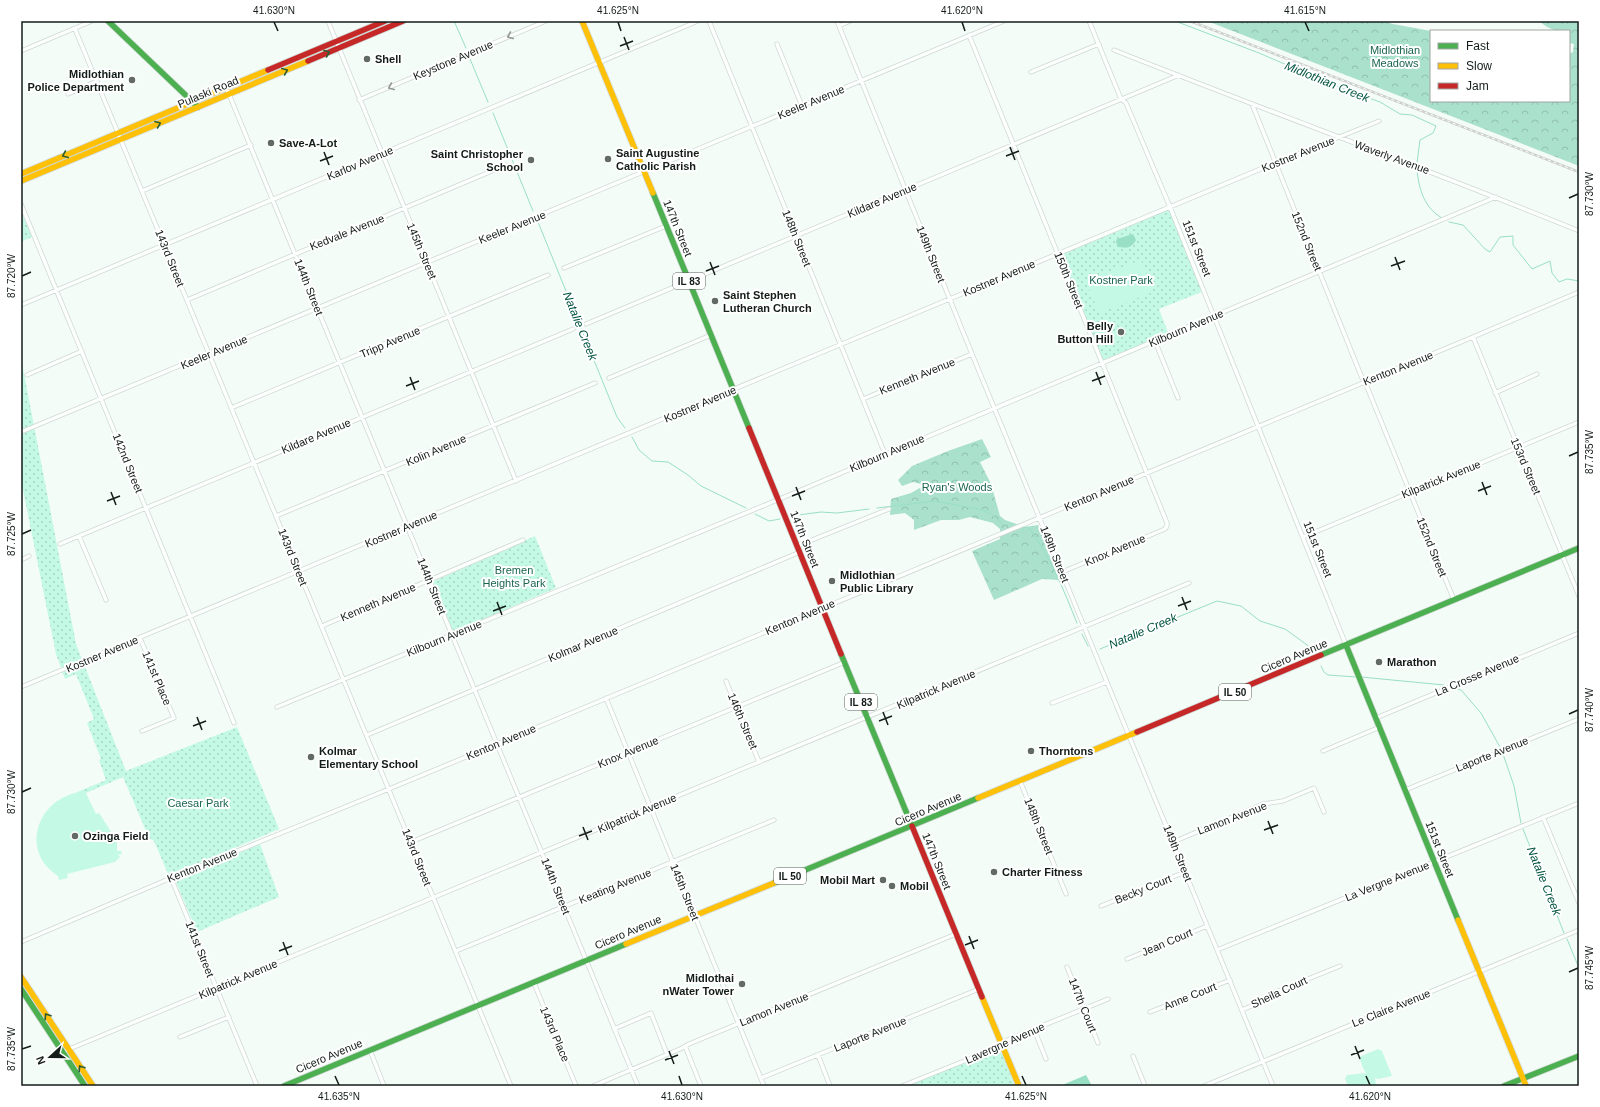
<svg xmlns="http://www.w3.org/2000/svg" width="1600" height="1107" font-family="Arial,sans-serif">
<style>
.green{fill:url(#green-dots)}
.forest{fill:url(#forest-crowns)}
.pitch{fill:#c4fae5}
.water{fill:#99dfc6}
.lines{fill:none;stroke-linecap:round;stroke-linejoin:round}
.stream{stroke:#99dfc6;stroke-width:1}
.street-casing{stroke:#cfd8d4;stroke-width:5}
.fast-casing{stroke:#cfd8d4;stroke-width:7}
.slow-casing{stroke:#cfd8d4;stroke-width:7}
.jam-casing{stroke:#cfd8d4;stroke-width:7}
.street{stroke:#fdfffe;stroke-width:3.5}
.fast{stroke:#4caf50;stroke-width:5.5}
.slow{stroke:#ffc107;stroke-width:5.5}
.jam{stroke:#c62828;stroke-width:5.5}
.rail-casing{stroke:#cdd0ce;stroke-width:2.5}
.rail{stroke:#fff;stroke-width:1;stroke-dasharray:3;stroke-linecap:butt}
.oneway{stroke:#949996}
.oneway2{stroke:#2d5e31}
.ticks{fill:none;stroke:#131c18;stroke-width:1.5}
.poi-dot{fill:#626a66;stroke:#fff;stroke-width:1.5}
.labels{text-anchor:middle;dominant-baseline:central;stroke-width:4;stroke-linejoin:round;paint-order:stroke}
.shield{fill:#fff;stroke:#5a605d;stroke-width:1}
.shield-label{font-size:10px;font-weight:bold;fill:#131c18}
.park-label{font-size:11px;fill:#1b654f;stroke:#fff}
.poi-label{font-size:11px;font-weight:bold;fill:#131c18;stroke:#fff;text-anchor:start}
.street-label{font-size:11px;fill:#131c18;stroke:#fff}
.water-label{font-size:12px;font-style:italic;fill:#00543f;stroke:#fff}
.neatline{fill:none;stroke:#131c18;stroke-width:1.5}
.ticks-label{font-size:10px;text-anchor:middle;fill:#131c18}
</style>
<defs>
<pattern id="green-dots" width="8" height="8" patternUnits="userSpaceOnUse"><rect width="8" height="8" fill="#c4fae5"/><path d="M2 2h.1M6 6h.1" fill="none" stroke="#a8d6c4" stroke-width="1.8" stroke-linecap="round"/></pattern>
<pattern id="forest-crowns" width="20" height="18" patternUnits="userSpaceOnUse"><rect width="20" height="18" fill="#a9e1cd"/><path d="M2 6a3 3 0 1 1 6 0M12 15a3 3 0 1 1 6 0" fill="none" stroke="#91c0af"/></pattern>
</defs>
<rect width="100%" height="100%" fill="#f4fcf8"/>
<path class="green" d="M 1170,207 L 1204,291 L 1159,309 L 1169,335 L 1103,363 L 1058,254 Z
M 21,211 L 32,237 L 21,242 Z
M 21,358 L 76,644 L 126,771 L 237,727 L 279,829 L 169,876 L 154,841 L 149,838 L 123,777 L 86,793 L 75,793 L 106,780 L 99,760 L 101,759 L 87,723 L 94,719 L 76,674 L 65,679 L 56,654 L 21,480 Z
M 535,536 L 556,588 L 453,632 L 432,582 Z
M 260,844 L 279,897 L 197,932 L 175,880 Z
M 991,1051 L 1001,1053 L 1003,1055 L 1015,1086 L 907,1086 Z"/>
<path class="forest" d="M 1207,21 L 1382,21 L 1393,24 L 1431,31 L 1431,101 L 1569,101 L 1569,54 L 1573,52 L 1574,44 L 1569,43 L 1569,31 C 1558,31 1547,30 1540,21 L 1579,21 L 1579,166 Z
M 982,439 L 991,457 L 980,462 L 991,484 L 1000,516 L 1005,520 L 1025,527 L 1038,525 L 1059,580 L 1042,579 L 994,600 L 972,551 L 1000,539 L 1000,529 L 993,523 L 970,517 L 959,520 L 941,520 L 914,530 L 914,520 L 905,513 L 890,515 L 891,499 L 911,493 L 925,485 L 913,482 L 902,486 L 898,480 L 912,466 L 948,451 Z"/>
<path class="pitch" d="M 1141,260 L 1153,292 L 1099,313 L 1086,281 Z
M 75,793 L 86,793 L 96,814 L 99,813 L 117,841 L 117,851 L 121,851 L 122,854 L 118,855 L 120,857 L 115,862 L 67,874 L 68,878 L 59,880 L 58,876 C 21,853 35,803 75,793 Z
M 1378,1049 L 1382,1051 L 1392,1076 L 1378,1079 L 1375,1078 L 1376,1086 L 1348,1086 L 1345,1079 L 1347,1075 L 1366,1073 L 1363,1068 L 1359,1057 Z"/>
<path class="water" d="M 1133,234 L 1136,240 C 1131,249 1127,248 1118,247 L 1116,242 L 1117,239 Z
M 1086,1075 L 1092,1086 L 1060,1086 Z"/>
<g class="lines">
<path class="stream" d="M 454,21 L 466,48
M 1175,21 L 1259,53 L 1333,85 L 1380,102 L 1400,114 L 1412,115 L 1436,126 L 1433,133 L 1420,140 L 1417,163
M 470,59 L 488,102
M 493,113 L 533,211
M 1417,170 C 1419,189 1424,208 1442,218
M 538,222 L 617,417 L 625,428
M 1449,222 L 1463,225 L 1485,249 L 1490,252 L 1500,237 L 1513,236 L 1513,245 L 1532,269 L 1550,261 L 1552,273 L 1559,282 L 1567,279 L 1579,281
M 632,437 L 639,450 L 652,461 L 668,462 L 688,475 L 701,486 L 746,508
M 877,508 L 935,501 L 983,510 L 991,514 L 1002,523
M 755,514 L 769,521 L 780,519
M 790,516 L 821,512 L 837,513 L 869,509
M 1023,529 L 1026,527 L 1029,528 C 1050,555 1064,591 1077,623
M 1082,634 L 1088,646
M 1100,649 L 1217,601 L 1241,606 L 1260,621 L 1285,629 L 1314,650
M 1321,666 L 1324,672 L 1328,675 L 1356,677
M 1361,677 L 1444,685
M 1457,689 L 1461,690 L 1481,713 L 1500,747
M 1503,754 L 1514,786 L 1521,823
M 1523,829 L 1564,933
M 1567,939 L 1579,968"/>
<g class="street-casing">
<path id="street" d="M 328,21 L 516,481
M 709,21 L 885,454
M 837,21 L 972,354 L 1273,1086
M 1089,21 L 1121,99 L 1126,103 L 1170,207 L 1346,645
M 839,26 L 850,21
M 75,29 L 511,1086
M 969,35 L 1167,523 L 1167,526 L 1165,529 L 1062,572
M 777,44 L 802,106
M 1114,50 C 1269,112 1425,168 1579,231
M 21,51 L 92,21
M 1031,72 L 1099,44
M 226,87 L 638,1086
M 68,94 L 97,81
M 359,100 L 546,21
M 1252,104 L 1362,378
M 142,191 L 251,145
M 21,204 L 234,723
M 564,268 L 666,226
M 187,300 L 506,165
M 21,305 L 698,21
M 586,324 L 1179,75
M 1473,337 L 1579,596
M 1155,341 L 1178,398
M 27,375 L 82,351
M 609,378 L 711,335
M 1365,382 L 1454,600
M 1495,393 L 1537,374
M 863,399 L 972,354
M 231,408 L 548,275
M 21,432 L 1004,21
M 276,516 L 595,383
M 79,536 L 106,600
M 1303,537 L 1579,422
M 60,544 L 573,329
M 797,546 L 889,509
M 21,560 L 29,556
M 322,626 L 523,540
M 140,638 L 174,718 L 142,731
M 726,681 L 759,762
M 21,687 L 1275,163 L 1379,121
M 606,698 L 764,1086
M 1052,703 L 1107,682
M 277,707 L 782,498 L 1496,197
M 1376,718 L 1579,633
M 367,735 L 800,552
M 1323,751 L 1380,727
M 1020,781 L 1066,894
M 1405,790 L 1579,719
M 1543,817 L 1579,903
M 411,842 L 845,662
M 1173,842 L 1263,804 L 1283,801 L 1314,788 L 1324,812
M 171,878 L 257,1086
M 1101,906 L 1185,872
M 21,942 L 171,878 L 389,789 L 1473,337 L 1579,292
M 1217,950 L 1579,803
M 456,951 L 774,820
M 1127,959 L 1207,926
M 1067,967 L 1098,1043
M 534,983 L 576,1086
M 1242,1010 L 1263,1001 L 1276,992 L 1340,966
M 1150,1012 L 1230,980
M 614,1029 L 651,1013 L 667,1054
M 1034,1029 L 1046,1059
M 180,1037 L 229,1017
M 685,1046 L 701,1086
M 67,1050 L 1189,583
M 370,1050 L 384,1086
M 818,1055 L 830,1086
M 1133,1056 L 1145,1086
M 761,1078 L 979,989
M 593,1086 L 680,1049 L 689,1044 L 956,934
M 902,1086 L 994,1049 L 1005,1041 L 1108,999
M 1204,1086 L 1579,930"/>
</g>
<g class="fast-casing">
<path id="fast" d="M 108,21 L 198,107
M 653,193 L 749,428
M 1346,645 L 1458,920
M 841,654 L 912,826
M 1321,655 L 1579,548
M 774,883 L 978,798
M 21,989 L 85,1086
M 284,1086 L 626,944
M 1504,1086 L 1579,1056"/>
</g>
<g class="slow-casing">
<path id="slow" d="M 582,21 L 653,193
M 21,174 L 268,70
M 21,181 L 308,61
M 978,798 L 1137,732
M 1458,920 L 1526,1086
M 626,944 L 774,883
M 21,977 L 93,1086
M 982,997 L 1019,1086"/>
</g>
<g class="jam-casing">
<path id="jam" d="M 308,61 L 403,21
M 268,70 L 385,21
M 749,428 L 841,654
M 1137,732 L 1321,655
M 912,826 L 982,997"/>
</g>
<use href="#street" class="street"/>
<use href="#fast" class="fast"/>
<use href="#slow" class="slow"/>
<use href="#jam" class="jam"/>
<g class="rail-casing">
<path id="rail" d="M 1190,21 L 1579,172"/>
</g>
<use href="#rail" class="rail"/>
</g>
<defs><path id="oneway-chevron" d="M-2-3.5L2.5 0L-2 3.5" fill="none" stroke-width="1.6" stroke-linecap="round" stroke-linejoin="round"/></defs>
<g class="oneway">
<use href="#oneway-chevron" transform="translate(510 36) rotate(157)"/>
<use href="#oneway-chevron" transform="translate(391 87) rotate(157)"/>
</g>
<g class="oneway2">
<use href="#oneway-chevron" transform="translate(327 53) rotate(-22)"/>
<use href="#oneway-chevron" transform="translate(285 71) rotate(-23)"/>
<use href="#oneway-chevron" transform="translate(158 124) rotate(-22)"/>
<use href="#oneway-chevron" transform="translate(65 155) rotate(157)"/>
<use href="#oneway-chevron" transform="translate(47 1016) rotate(-123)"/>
<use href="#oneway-chevron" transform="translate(81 1068) rotate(-123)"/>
</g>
<path class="ticks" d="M 274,22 L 278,31M 618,22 L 621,31M 962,22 L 965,31M 1305,22 L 1309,31M 624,37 L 629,50M 620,46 L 633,41M 1010,147 L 1015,160M 324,152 L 329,165M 1006,156 L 1019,151M 320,161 L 333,156M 1569,198 L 1578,194M 1395,257 L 1400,270M 710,262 L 715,275M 1391,266 L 1405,261M 706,271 L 719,266M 22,276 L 31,272M 1096,372 L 1101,385M 410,377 L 415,390M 1092,381 L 1105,376M 406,386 L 419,381M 1569,456 L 1578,452M 1482,482 L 1487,495M 796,487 L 801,500M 1478,491 L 1491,486M 111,492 L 116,505M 792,496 L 805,491M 107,501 L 120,496M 22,534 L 31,530M 1182,597 L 1187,610M 497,602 L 502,615M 1178,606 L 1191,601M 493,611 L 506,606M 883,712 L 888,725M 1569,714 L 1578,710M 197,717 L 202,730M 879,721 L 892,716M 193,726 L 206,721M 22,792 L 31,788M 1268,821 L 1273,834M 583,827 L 588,840M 1264,830 L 1278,825M 579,836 L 592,831M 969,936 L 974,949M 283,942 L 288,955M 965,945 L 978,940M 279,951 L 292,946M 1569,972 L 1578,968M 1355,1046 L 1360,1059M 22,1049 L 31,1046M 669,1051 L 674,1064M 1351,1055 L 1364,1050M 665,1060 L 678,1055M 335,1076 L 339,1085M 679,1076 L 682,1085M 1022,1076 L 1026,1085M 1366,1076 L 1370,1085"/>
<g class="poi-dot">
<circle cx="367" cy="59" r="4"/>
<circle cx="132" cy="80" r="4"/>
<circle cx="271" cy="143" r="4"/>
<circle cx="608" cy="159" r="4"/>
<circle cx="531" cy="160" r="4"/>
<circle cx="715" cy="301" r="4"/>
<circle cx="1121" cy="332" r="4"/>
<circle cx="832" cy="581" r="4"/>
<circle cx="1379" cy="662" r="4"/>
<circle cx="1031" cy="751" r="4"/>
<circle cx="311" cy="757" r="4"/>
<circle cx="75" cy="836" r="4"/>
<circle cx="994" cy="872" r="4"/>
<circle cx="883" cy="880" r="4"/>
<circle cx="892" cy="886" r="4"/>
<circle cx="742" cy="984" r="4"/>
</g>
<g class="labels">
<g class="shield">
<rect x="673" y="273" width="32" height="16" rx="3"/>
<rect x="1219" y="684" width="32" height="16" rx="3"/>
<rect x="845" y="694" width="32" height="16" rx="3"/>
<rect x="774" y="868" width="32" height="16" rx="3"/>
</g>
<g class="shield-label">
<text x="689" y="281">IL 83</text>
<text x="1235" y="692">IL 50</text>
<text x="861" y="702">IL 83</text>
<text x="790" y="876">IL 50</text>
</g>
<g class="park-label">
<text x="1395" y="50">Midlothian<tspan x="1395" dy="13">Meadows</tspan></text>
<text x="1121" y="280">Kostner Park</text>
<text x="957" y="487">Ryan's Woods</text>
<text x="514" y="570">Bremen<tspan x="514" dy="13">Heights Park</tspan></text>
<text x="198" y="803">Caesar Park</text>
</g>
<g class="poi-label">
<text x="375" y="59">Shell</text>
<text x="124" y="74" text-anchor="end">Midlothian<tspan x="124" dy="13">Police Department</tspan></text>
<text x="279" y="143">Save-A-Lot</text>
<text x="616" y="153">Saint Augustine<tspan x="616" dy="13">Catholic Parish</tspan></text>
<text x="523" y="154" text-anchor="end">Saint Christopher<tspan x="523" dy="13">School</tspan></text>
<text x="723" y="295">Saint Stephen<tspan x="723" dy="13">Lutheran Church</tspan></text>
<text x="1113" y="326" text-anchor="end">Belly<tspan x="1113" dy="13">Button Hill</tspan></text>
<text x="840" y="575">Midlothian<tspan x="840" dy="13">Public Library</tspan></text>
<text x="1387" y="662">Marathon</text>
<text x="319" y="751">Kolmar<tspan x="319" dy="13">Elementary School</tspan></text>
<text x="1039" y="751">Thorntons</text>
<text x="83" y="836">Ozinga Field</text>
<text x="1002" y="872">Charter Fitness</text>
<text x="875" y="880" text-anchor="end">Mobil Mart</text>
<text x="900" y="886">Mobil</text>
<text x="734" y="978" text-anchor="end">Midlothai<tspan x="734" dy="13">nWater Tower</tspan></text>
</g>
<g class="street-label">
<text transform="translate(453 60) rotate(-23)">Keystone Avenue</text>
<text transform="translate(208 92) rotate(-23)">Pulaski Road</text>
<text transform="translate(811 102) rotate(-23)">Keeler Avenue</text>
<text transform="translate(1298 154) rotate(-22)">Kostner Avenue</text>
<text transform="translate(1392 157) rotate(20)">Waverly Avenue</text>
<text transform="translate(360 163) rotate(-23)">Karlov Avenue</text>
<text transform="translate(882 200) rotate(-23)">Kildare Avenue</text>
<text transform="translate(512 227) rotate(-22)">Keeler Avenue</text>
<text transform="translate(678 228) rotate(68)">147th Street</text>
<text transform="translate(347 232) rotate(-22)">Kedvale Avenue</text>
<text transform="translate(797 238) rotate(68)">148th Street</text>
<text transform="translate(1307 241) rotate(68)">152nd Street</text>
<text transform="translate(1197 248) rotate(68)">151st Street</text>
<text transform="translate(422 251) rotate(67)">145th Street</text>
<text transform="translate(931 254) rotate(68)">149th Street</text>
<text transform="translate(170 258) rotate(68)">143rd Street</text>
<text transform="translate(999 278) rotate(-23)">Kostner Avenue</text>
<text transform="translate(1069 280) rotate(68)">150th Street</text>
<text transform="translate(309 287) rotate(68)">144th Street</text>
<text transform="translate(1186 328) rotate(-23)">Kilbourn Avenue</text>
<text transform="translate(390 342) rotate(-23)">Tripp Avenue</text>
<text transform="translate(214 352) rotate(-23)">Keeler Avenue</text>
<text transform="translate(1398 368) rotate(-22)">Kenton Avenue</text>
<text transform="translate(917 376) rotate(-22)">Kenneth Avenue</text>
<text transform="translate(700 404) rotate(-23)">Kostner Avenue</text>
<text transform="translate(316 436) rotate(-23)">Kildare Avenue</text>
<text transform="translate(436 450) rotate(-23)">Kolin Avenue</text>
<text transform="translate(887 453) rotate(-23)">Kilbourn Avenue</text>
<text transform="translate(128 463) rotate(68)">142nd Street</text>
<text transform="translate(1526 466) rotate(67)">153rd Street</text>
<text transform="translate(1441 479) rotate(-22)">Kilpatrick Avenue</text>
<text transform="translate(1099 493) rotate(-23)">Kenton Avenue</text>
<text transform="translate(401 529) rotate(-23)">Kostner Avenue</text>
<text transform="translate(805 539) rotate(68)">147th Street</text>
<text transform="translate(1432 547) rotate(68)">152nd Street</text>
<text transform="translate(1318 549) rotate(68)">151st Street</text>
<text transform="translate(1115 550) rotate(-23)">Knox Avenue</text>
<text transform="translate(1055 554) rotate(68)">149th Street</text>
<text transform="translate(293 557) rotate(68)">143rd Street</text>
<text transform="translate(432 586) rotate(68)">144th Street</text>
<text transform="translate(378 602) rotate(-23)">Kenneth Avenue</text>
<text transform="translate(800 617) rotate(-23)">Kenton Avenue</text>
<text transform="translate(444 638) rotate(-22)">Kilbourn Avenue</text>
<text transform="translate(583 644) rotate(-23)">Kolmar Avenue</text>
<text transform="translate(102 654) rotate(-23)">Kostner Avenue</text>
<text transform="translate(1294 656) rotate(-23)">Cicero Avenue</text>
<text transform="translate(1477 675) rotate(-23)">La Crosse Avenue</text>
<text transform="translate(157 678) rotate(67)">141st Place</text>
<text transform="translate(936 689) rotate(-23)">Kilpatrick Avenue</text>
<text transform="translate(743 721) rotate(67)">146th Street</text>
<text transform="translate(501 742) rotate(-23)">Kenton Avenue</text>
<text transform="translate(628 752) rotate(-23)">Knox Avenue</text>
<text transform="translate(1492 754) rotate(-22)">Laporte Avenue</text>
<text transform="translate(928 809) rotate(-23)">Cicero Avenue</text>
<text transform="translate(637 813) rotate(-23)">Kilpatrick Avenue</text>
<text transform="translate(1232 818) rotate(-21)">Lamon Avenue</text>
<text transform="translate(1039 826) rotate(68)">148th Street</text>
<text transform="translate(1440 849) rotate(68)">151st Street</text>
<text transform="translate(1178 853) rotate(68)">149th Street</text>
<text transform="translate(417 857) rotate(68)">143rd Street</text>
<text transform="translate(937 861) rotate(68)">147th Street</text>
<text transform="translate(202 865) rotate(-22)">Kenton Avenue</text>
<text transform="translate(1387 881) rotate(-22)">La Vergne Avenue</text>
<text transform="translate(556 886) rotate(68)">144th Street</text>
<text transform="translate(615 886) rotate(-22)">Keating Avenue</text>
<text transform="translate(1143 889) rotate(-22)">Becky Court</text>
<text transform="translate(685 892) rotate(68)">145th Street</text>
<text transform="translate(628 932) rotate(-23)">Cicero Avenue</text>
<text transform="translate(1167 942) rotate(-23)">Jean Court</text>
<text transform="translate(200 949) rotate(68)">141st Street</text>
<text transform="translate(238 979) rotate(-23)">Kilpatrick Avenue</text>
<text transform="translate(1279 992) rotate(-25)">Sheila Court</text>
<text transform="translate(1190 996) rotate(-22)">Anne Court</text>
<text transform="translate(1083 1005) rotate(68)">147th Court</text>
<text transform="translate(1391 1008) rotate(-22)">Le Claire Avenue</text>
<text transform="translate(774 1009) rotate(-22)">Lamon Avenue</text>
<text transform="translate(555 1034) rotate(67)">143rd Place</text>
<text transform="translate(870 1034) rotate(-22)">Laporte Avenue</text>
<text transform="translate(1005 1043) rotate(-24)">Lavergne Avenue</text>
<text transform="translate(329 1056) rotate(-23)">Cicero Avenue</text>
</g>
<g class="water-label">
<text transform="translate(1327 82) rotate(22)">Midlothian Creek</text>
<text transform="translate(580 326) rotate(68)">Natalie Creek</text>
<text transform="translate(1143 631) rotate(-23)">Natalie Creek</text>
<text transform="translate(1544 881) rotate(68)">Natalie Creek</text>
</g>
</g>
<rect width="1600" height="1107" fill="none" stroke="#ffffff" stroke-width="44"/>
<rect x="1430" y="30" width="140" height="72" fill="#ffffff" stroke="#a1a4a3"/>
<rect x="1438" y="43" width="20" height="6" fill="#4caf50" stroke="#a1a4a3"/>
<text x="1466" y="50" font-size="12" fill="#131c18">Fast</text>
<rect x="1438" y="63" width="20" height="6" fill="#ffc107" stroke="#a1a4a3"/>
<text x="1466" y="70" font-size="12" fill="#131c18">Slow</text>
<rect x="1438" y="83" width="20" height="6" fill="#c62828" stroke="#a1a4a3"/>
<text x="1466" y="90" font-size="12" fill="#131c18">Jam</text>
<g transform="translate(50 1057) rotate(249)" stroke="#ffffff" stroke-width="3" paint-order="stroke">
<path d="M0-3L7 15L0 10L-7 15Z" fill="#131c18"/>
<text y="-6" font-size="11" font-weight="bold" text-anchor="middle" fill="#131c18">N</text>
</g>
<rect x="22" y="22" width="1556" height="1063" class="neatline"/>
<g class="ticks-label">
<text x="274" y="14">41.630°N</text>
<text x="618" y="14">41.625°N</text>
<text x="962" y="14">41.620°N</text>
<text x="1305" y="14">41.615°N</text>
<text transform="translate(1589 194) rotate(-90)" y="4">87.730°W</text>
<text transform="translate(11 276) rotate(-90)" y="4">87.720°W</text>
<text transform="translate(1589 452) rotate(-90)" y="4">87.735°W</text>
<text transform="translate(11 534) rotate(-90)" y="4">87.725°W</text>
<text transform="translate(1589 710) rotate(-90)" y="4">87.740°W</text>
<text transform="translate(11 792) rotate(-90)" y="4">87.730°W</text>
<text transform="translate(1589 968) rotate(-90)" y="4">87.745°W</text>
<text transform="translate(11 1049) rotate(-90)" y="4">87.735°W</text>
<text x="339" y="1100">41.635°N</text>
<text x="682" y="1100">41.630°N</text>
<text x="1026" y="1100">41.625°N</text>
<text x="1370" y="1100">41.620°N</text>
</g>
</svg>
